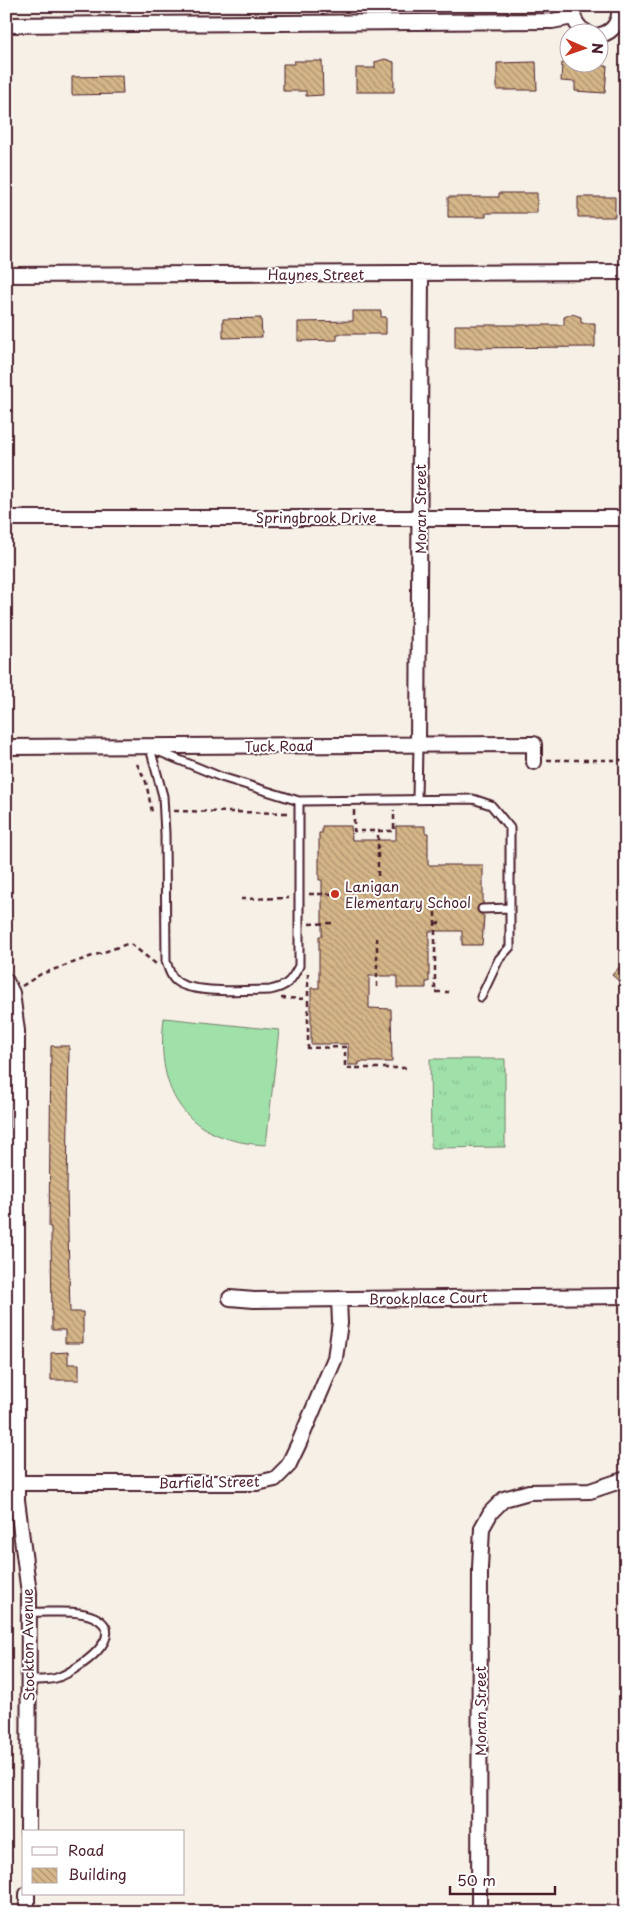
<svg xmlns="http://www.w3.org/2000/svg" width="632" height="1918" font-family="'Playpen Sans',sans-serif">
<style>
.grass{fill:url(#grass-tufts);stroke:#75806a}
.pitch{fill:#a0e1aa;stroke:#75806a}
.building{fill:url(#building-back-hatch);stroke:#4a1f2b}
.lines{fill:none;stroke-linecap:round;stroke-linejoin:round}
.lane-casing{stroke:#4a1f2b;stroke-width:11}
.street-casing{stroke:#4a1f2b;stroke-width:18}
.path{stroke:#4a1f2b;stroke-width:2.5;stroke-dasharray:5 4;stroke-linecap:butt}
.lane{stroke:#fff;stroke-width:7}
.street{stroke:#fff;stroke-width:14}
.poi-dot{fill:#c8321e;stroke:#fff;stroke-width:2}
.labels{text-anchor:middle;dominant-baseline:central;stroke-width:4;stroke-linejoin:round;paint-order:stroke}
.street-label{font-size:14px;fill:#4a1f2b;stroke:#fff}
.poi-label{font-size:14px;fill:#4a1f2b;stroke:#fff;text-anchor:start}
</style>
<defs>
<pattern id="grass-tufts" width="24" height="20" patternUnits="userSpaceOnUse" patternTransform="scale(1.25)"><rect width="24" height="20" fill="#a0e1aa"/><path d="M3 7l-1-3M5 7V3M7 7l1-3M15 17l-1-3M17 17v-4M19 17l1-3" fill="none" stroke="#8bc192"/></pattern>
<pattern id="building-back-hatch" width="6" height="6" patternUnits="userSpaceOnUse" patternTransform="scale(1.25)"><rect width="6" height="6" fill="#d4b688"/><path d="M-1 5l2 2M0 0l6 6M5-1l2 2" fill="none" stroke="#ae936f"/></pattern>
</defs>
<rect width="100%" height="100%" fill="#f6f0e7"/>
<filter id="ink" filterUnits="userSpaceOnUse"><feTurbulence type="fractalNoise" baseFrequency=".02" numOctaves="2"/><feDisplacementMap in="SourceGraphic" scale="10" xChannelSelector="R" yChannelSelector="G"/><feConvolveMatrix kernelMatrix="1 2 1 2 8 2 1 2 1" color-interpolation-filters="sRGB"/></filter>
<g filter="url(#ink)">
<path class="grass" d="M 430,1059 L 505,1059 L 505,1147 L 431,1148 Z"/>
<path class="pitch" d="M 164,1018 L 279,1030 L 266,1145 C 187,1141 155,1094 164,1018 Z"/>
<path class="building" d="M 385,59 L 394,62 L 394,92 L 356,92 L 356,68 L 375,68 L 375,62 Z
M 294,61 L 322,61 L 323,95 L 306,96 L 306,91 L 283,91 L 283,64 L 294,64 Z
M 536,62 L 537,90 L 497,90 L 497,63 Z
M 562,63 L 607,66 L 605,93 L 575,91 L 575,82 L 561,81 Z
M 122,76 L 123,94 L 72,95 L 72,77 Z
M 499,193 L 537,193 L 537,213 L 486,213 L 486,217 L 448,217 L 448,197 L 499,197 Z
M 578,197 L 615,197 L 615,217 L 578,217 Z
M 353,311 L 381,311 L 381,317 L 386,317 L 386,334 L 337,334 L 337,340 L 298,341 L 298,322 L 353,321 Z
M 572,314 L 581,317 L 581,323 L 595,323 L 595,347 L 455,348 L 455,325 L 564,325 L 564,317 Z
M 261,318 L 262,337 L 223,338 L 223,319 Z
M 322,826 L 351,826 L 352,840 L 396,840 L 396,826 L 425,826 L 425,833 L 428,833 L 428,865 L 483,865 L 483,904 L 479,905 L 477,909 L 478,912 L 484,916 L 482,945 L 462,945 L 462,931 L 429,931 L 429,982 L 426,982 L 426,988 L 397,988 L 397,976 L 369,976 L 369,1008 L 391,1009 L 392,1062 L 359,1062 L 359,1065 L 348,1065 L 348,1044 L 311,1044 L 311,988 L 319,988 L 319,936 L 322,936 L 322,880 L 319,880 L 319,833 L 322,833 Z
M 626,960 L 626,978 L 621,983 L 612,975 Z
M 51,1046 L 69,1046 L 67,1191 L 70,1312 L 83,1312 L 83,1343 L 65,1343 L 65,1330 L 52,1330 L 51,1227 L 49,1227 Z
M 68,1352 L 68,1364 L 79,1364 L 79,1380 L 51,1380 L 51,1353 Z"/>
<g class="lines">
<g class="lane-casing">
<path id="lane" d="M 150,748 L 163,796 L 165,834 L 166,961 C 168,967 170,975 174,979 C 187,995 250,990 270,990 C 288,986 291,981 299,966 L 299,801
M 155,750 L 221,777 L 299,801 L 473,799 L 491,805 L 510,828 L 510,947 L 499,959 L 481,997
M 417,799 L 418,745
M 482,909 L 510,908
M 29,1680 C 39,1680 49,1681 59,1677 C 77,1670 131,1635 94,1617 C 76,1609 49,1613 30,1612"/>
</g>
<g class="street-casing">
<path id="street" d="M 573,6 C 572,17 576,27 586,32
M 6,25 L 552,21 L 573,17
M 600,35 C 614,32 621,20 619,6
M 6,275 L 626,272
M 6,518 L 626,518
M 418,745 L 421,274
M 6,747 L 534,744 L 534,762
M 6,981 L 12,993 L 17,1031 L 17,1500 L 29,1593 L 28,1832
M 230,1298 L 254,1300 L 626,1296
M 6,1483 L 257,1483 L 275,1479 L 288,1466 L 299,1443 L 335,1358 L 340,1323 L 339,1299
M 27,1912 L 27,1894
M 479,1912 L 480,1568 L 482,1528 L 491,1512 L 504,1499 L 529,1492 L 590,1491 L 626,1479"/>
</g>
<path class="path" d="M 547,760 L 626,760
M 137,764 L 146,782 L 152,812
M 354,810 L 354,831 L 394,831 L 394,810
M 174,811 L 289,813
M 378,876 L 378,831
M 309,894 L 335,894
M 241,899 L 289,898
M 435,912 L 435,992 L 449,992
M 435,923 L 443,923
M 309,924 L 335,923
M 308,973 L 308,1048 L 345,1047 L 345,1068 L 410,1068
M 22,986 L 41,974 L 127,944 L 132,945 L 156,964
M 377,987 L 377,938
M 281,998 L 308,999"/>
<use href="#lane" class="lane"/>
<use href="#street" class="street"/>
</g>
</g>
<circle class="poi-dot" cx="335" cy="894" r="5"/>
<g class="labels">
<g class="street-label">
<text x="316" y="274">Haynes Street</text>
<text transform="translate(420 509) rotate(-90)">Moran Street</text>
<text x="316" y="517">Springbrook Drive</text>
<text transform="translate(279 746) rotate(-1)">Tuck Road</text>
<text transform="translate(428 1298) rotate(-1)">Brookplace Court</text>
<text transform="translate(209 1482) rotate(-1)">Barfield Street</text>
<text transform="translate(28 1645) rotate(-91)">Stockton Avenue</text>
<text transform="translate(480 1711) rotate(-90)">Moran Street</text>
</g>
<g class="poi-label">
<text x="345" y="886">Lanigan<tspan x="345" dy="16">Elementary School</tspan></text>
</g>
</g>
<rect width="632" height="1918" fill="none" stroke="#fff" stroke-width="25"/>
<rect x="12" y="12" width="607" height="1893" fill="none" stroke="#4a1f2b" stroke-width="2" filter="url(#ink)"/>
<rect x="22" y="1830" width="162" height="65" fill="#ffffff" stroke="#b7a5aa"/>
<rect x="32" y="1847" width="25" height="8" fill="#ffffff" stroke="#b7a5aa"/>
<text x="68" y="1856" font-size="15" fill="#4a1f2b">Road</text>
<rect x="32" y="1868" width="25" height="15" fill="url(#building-back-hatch)" stroke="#b7a5aa"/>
<text x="68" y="1880" font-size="15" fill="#4a1f2b">Building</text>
<g transform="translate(584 48) rotate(92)"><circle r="24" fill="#ffffff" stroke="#b7a5aa"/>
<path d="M0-4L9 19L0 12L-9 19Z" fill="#c8321e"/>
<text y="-8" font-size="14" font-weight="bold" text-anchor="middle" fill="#4a1f2b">N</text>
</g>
<path d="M450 1886v8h105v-8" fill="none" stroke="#4a1f2b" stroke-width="2.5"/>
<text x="457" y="1886" font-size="15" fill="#4a1f2b" stroke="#ffffff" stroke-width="4" paint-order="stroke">50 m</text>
</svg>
